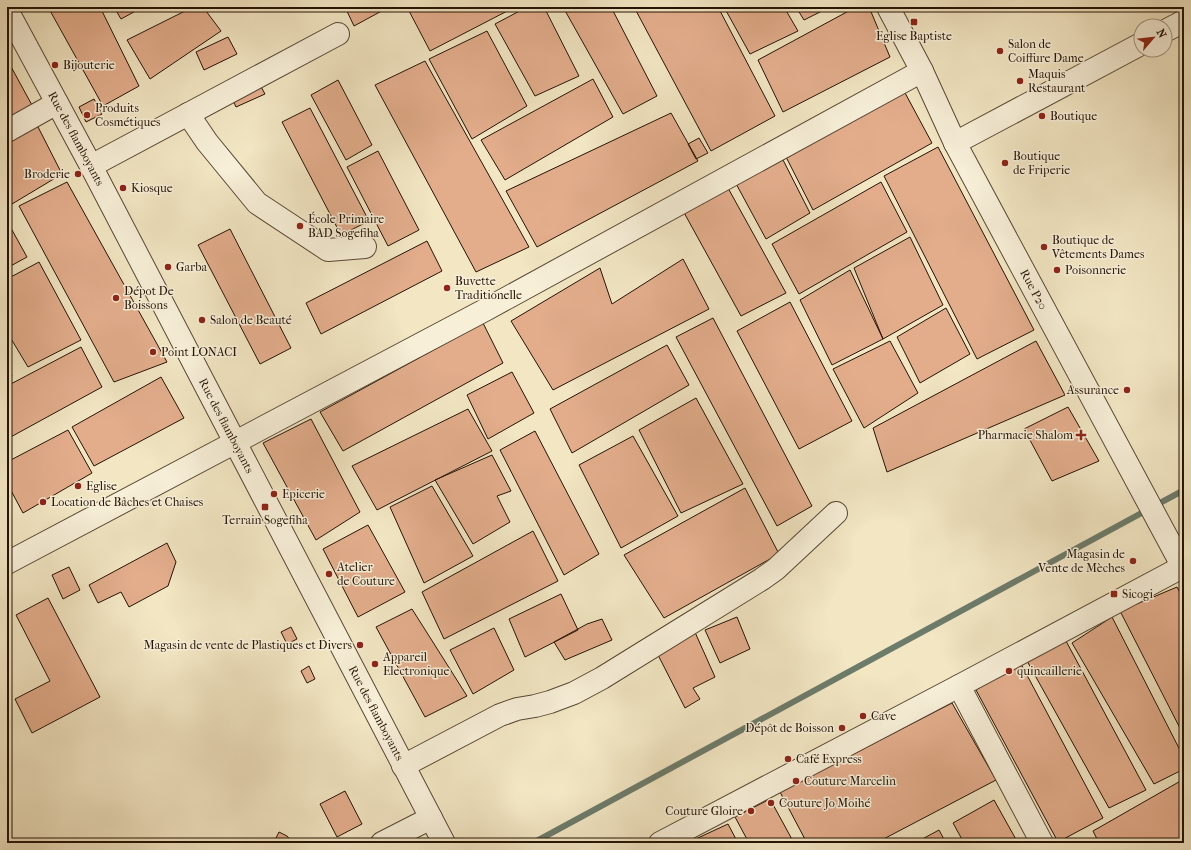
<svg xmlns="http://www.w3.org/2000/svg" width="1191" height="850" font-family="'IM FELL French Canon',serif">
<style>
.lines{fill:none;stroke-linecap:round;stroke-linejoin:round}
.stream{stroke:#6c7b6a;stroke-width:6}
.building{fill:#e3ad8c;stroke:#241305}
.minor-casing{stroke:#584834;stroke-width:24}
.minor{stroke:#f7efd8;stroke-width:22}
.poi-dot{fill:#8f2418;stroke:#f7efd8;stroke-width:1.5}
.labels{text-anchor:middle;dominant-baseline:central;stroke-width:3;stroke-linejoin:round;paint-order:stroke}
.poi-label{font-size:12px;fill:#241305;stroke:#f7efd8;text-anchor:start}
.street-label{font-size:12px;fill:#241305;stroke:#f7efd8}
</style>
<rect width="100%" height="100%" fill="#f2e6c3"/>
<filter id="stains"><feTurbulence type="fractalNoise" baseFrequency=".005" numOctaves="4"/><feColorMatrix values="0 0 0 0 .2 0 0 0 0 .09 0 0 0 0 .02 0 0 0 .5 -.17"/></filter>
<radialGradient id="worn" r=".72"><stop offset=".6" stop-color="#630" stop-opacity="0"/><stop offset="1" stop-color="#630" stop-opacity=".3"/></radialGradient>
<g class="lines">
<path class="stream" d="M 533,843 L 1184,490"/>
</g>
<path class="building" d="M 48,7 L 100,7 L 139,86 L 103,106 Z
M 114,7 L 143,7 L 121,19 Z
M 193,7 L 203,7 L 221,31 L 150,79 L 127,40 Z
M 345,7 L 389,7 L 354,26 Z
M 411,7 L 515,7 L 430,51 L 408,9 Z
M 527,7 L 544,7 L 579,76 L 535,96 L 495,24 Z
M 563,7 L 611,7 L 657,96 L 623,114 Z
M 634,7 L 718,7 L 775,116 L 711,151 Z
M 724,7 L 784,7 L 798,31 L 750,54 Z
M 796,7 L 830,7 L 804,20 Z
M 856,7 L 869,7 L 890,57 L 783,112 L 758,60 Z
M 487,31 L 527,106 L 472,139 L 429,59 Z
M 228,37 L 237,54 L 204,70 L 196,52 Z
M 425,61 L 529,247 L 476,272 L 375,85 Z
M 9,63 L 33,107 L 7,120 L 7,64 Z
M 593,79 L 613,117 L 505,180 L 481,140 Z
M 338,80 L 372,145 L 346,160 L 311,95 Z
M 259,83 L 265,94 L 236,107 L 231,96 Z
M 904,91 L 932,143 L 813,210 L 784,153 Z
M 94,99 L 102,114 L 86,122 L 79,107 Z
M 310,108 L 369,221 L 341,235 L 282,122 Z
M 671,113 L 698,161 L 537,247 L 506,191 Z
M 37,125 L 62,174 L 7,207 L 7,141 Z
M 699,138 L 708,153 L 696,159 L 688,144 Z
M 938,147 L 1034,330 L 977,359 L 884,176 Z
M 378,151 L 419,230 L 388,246 L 347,167 Z
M 780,154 L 810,213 L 766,239 L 734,180 Z
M 67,182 L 167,362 L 114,382 L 19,206 Z
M 881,182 L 907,232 L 799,294 L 772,244 Z
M 728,188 L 786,293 L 741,316 L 682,209 Z
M 7,221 L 27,257 L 7,268 Z
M 230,229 L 291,348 L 260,364 L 198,245 Z
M 910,237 L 943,305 L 883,339 L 854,268 Z
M 427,241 L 442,271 L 321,334 L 306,303 Z
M 683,259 L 709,309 L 553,390 L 511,321 L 600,268 L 612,304 Z
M 39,262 L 81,340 L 28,367 L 7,332 L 7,279 Z
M 850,270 L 883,339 L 832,365 L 800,300 Z
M 790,302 L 852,421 L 799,449 L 737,331 Z
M 946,308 L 970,354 L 920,383 L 897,337 Z
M 713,318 L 812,506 L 777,526 L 676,337 Z
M 483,323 L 503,363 L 343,451 L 320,412 Z
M 890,341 L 918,393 L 864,428 L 833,369 Z
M 1036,341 L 1065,395 L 887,472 L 873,428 Z
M 667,345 L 689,385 L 572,453 L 550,409 Z
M 81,347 L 102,387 L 7,439 L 7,386 Z
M 7,366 L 12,376 L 7,378 Z
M 512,372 L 534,413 L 488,439 L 467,395 Z
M 161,377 L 184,418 L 94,466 L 72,427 Z
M 696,398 L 743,484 L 681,513 L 639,430 Z
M 1068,407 L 1099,461 L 1052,481 L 1024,429 Z
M 468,409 L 492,451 L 377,510 L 352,466 Z
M 311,419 L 360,512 L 316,540 L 263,443 Z
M 68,430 L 92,473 L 23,513 L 7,483 L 7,462 Z
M 535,431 L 599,554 L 564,575 L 500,450 Z
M 633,436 L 678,516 L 621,548 L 579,465 Z
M 492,455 L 511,491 L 497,496 L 510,522 L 473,544 L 435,480 Z
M 432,486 L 473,556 L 424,583 L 390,507 Z
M 745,488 L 779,554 L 664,618 L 624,555 Z
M 368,525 L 405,592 L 358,617 L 323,549 Z
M 533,531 L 558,581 L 444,639 L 422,592 Z
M 167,543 L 176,562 L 168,586 L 129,607 L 121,592 L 98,603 L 89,585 Z
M 69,567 L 80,590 L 63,599 L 52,575 Z
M 1177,587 L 1184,600 L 1184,736 L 1120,611 Z
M 561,594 L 578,630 L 525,657 L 509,619 Z
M 48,598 L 100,697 L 32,733 L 15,699 L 50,681 L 16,615 Z
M 412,609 L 467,696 L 425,717 L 376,627 Z
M 737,617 L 750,649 L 720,663 L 705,630 Z
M 1112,617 L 1184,758 L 1184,769 L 1154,784 L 1072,643 Z
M 602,619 L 612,640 L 565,660 L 554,642 L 587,624 Z
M 291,627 L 297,639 L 287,644 L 281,632 Z
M 494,628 L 514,670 L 473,694 L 450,650 Z
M 694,630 L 715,677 L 693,688 L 700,699 L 685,708 L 656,651 Z
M 1066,641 L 1146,790 L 1109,808 L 1027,661 Z
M 1020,662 L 1103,818 L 1058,842 L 976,690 Z
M 309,666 L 315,679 L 307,683 L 301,671 Z
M 952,703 L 996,780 L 876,843 L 807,843 L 780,792 Z
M 1184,779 L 1184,843 L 1099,843 L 1093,831 Z
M 345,791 L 362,824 L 337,837 L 320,804 Z
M 770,799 L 794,843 L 749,843 L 735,817 Z
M 994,800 L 1018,843 L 964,843 L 953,823 Z
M 728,824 L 738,843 L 687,843 Z
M 939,830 L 946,843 L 915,843 Z
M 279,832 L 287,836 L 293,843 L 282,843 L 275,840 Z
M 134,840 L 139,841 L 140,843 L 124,843 L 127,841 Z
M 270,840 L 275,840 L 282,843 L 263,843 Z"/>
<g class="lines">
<g class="minor-casing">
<g id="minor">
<path id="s1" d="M 888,7 L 922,71 L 955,143 L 1184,569"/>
<path id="s2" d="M 7,10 L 91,166 L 444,843"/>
<path d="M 1165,31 L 1184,21"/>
<path d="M 188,114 L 207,142 L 257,203 L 328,250 L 365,247"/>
<path d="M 7,131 L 57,103"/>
<path d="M 955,143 L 1141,44"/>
<path d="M 91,166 L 338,34"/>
<path d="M 7,563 L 485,310 L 922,71"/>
<path d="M 959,686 L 1042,843"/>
<path d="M 403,766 L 500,715 L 517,709 L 535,706 L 550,702 L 574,693 L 602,678 L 762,579 L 776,569 L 836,513"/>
<path d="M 382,843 L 431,818"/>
<path d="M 660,843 L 959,686 L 1184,566"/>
</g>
</g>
<use href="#minor" class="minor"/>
</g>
<g class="poi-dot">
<rect x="910" y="18" width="8" height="8" rx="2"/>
<circle cx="1000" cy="51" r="4"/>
<circle cx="55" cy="65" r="4"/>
<circle cx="1020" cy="81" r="4"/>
<circle cx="87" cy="115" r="4"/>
<circle cx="1042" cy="116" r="4"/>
<circle cx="1005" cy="163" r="4"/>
<circle cx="78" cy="174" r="4"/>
<circle cx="123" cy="188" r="4"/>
<circle cx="300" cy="226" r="4"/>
<circle cx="1044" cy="247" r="4"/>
<circle cx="168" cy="267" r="4"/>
<circle cx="1057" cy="270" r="4"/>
<circle cx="447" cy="288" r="4"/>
<circle cx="116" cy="298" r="4"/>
<circle cx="202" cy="320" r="4"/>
<circle cx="153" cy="352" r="4"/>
<circle cx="1127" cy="390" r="4"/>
<path d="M1079 429h4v4h4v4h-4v4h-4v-4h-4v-4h4z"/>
<circle cx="78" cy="486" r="4"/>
<circle cx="274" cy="494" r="4"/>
<circle cx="43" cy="502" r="4"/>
<rect x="261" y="503" width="8" height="8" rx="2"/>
<circle cx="1133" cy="561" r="4"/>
<circle cx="329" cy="574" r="4"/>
<rect x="1110" y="590" width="8" height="8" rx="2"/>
<circle cx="360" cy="645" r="4"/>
<circle cx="375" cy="664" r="4"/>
<circle cx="1009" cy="671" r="4"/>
<circle cx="863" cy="716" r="4"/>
<circle cx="842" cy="728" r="4"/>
<circle cx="788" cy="759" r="4"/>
<circle cx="796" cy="781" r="4"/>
<circle cx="771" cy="803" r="4"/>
<circle cx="751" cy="811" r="4"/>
</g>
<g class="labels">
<g class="poi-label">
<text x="914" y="36" text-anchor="middle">Eglise Baptiste</text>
<text x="1008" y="44">Salon de<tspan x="1008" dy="14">Coiffure Dame</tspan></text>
<text x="63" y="65">Bijouterie</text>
<text x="1028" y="74">Maquis<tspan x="1028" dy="14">Restaurant</tspan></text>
<text x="95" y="108">Produits<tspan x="95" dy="14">Cosmétiques</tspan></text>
<text x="1050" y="116">Boutique</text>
<text x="1013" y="156">Boutique<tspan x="1013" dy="14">de Friperie</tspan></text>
<text x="70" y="174" text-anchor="end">Broderie</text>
<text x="131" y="188">Kiosque</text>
<text x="308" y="219">École Primaire<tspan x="308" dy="14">BAD Sogefiha</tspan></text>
<text x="1052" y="240">Boutique de<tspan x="1052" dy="14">Vêtements Dames</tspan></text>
<text x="176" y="267">Garba</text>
<text x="1065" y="270">Poisonnerie</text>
<text x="455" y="281">Buvette<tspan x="455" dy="14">Traditionelle</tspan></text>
<text x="124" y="291">Dépot De<tspan x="124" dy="14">Boissons</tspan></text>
<text x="210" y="320">Salon de Beauté</text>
<text x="161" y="352">Point LONACI</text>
<text x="1119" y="390" text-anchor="end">Assurance</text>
<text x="1073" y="435" text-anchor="end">Pharmacie Shalom</text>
<text x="86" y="486">Eglise</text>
<text x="282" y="494">Epicerie</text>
<text x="51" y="502">Location de Bâches et Chaises</text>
<text x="265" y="520" text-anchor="middle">Terrain Sogefiha</text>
<text x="1125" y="554" text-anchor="end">Magasin de<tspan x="1125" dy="14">Vente de Mèches</tspan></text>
<text x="337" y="567">Atelier<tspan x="337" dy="14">de Couture</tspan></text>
<text x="1122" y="594">Sicogi</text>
<text x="352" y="645" text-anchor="end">Magasin de vente de Plastiques et Divers</text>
<text x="383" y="657">Appareil<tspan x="383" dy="14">Electronique</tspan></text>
<text x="1017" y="671">quincaillerie</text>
<text x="871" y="716">Cave</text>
<text x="834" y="728" text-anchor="end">Dépôt de Boisson</text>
<text x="796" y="759">Café Express</text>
<text x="804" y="781">Couture Marcelin</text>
<text x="779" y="803">Couture Jo Moihé</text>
<text x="743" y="811" text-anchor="end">Couture Gloire</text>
</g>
<g class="street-label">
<text stroke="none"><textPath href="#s2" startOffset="146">Rue des flamboyants</textPath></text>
<text stroke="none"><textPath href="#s1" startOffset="318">Rue P20</textPath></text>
<text stroke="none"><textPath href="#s2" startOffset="470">Rue des flamboyants</textPath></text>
<text stroke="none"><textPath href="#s2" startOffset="794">Rue des flamboyants</textPath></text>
</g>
</g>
<rect width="1191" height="850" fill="none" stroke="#f2e6c3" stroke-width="24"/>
<rect x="8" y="8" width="1175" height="834" fill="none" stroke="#241305" stroke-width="2"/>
<rect x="12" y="12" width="1167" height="826" fill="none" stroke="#241305"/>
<g transform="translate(1153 38) rotate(62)"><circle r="19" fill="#f7efd8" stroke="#a39784"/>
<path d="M0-3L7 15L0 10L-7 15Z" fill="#8f2418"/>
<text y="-6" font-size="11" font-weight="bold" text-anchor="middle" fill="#241305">N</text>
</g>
<rect width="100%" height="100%" filter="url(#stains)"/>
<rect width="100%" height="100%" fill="url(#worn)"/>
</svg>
